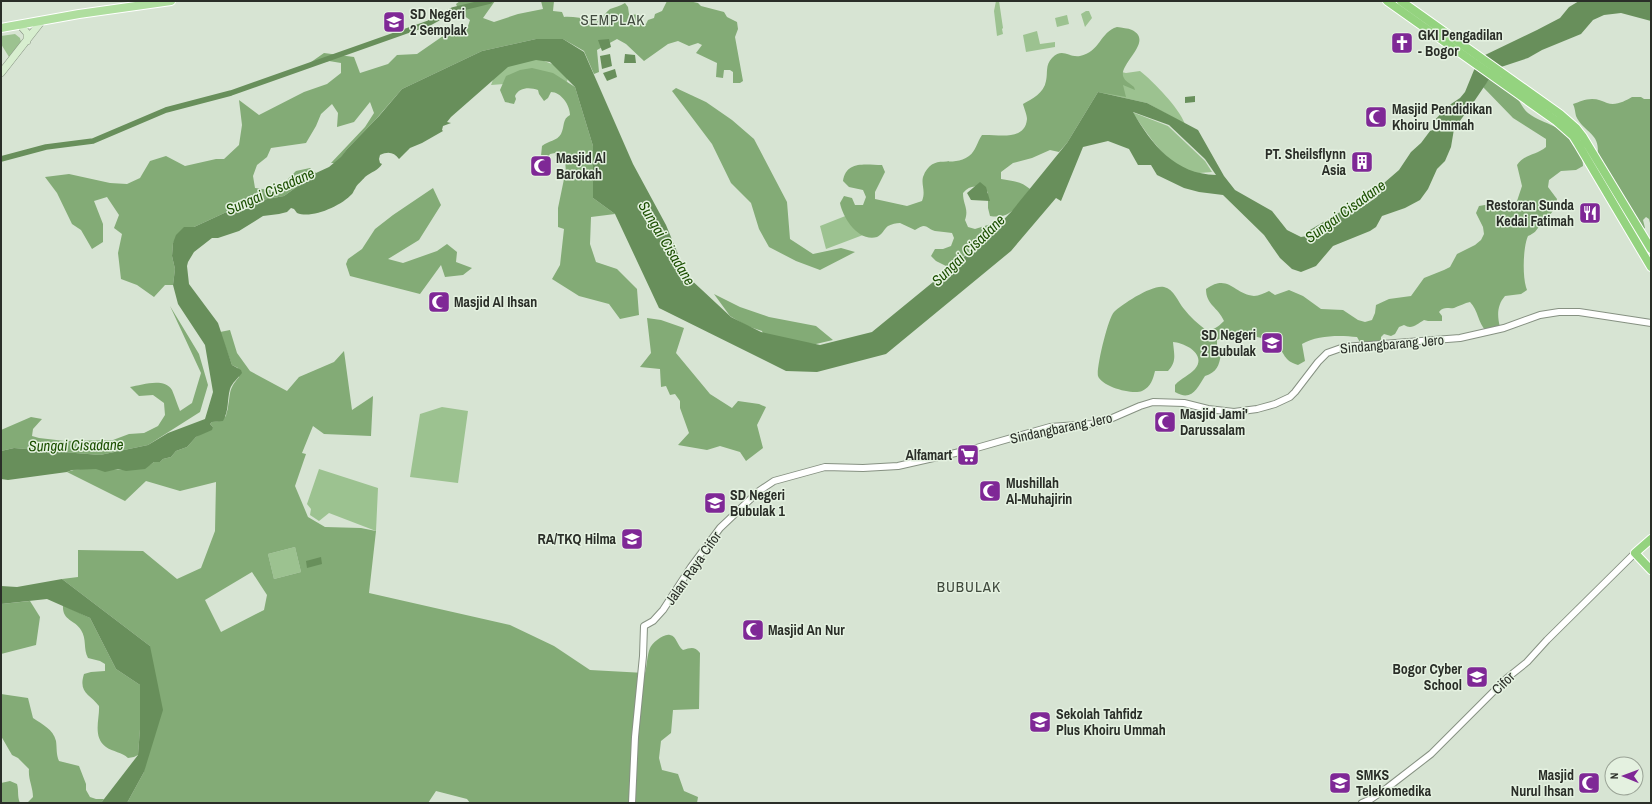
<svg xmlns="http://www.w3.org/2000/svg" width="1652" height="804" font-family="'Archivo Narrow',sans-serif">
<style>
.green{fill:#9cc290}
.forest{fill:#83ab76;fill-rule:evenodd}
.water{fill:#688f5b;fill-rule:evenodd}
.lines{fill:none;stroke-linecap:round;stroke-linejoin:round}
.canal{stroke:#688f5b;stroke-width:5.5}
.tertiary-casing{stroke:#869182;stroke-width:8}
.secondary-casing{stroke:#869182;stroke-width:8}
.primary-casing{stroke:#fff;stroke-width:10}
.trunk-casing{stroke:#fff;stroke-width:10}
.tertiary{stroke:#fff;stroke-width:6}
.secondary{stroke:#d7eecf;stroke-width:7}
.primary{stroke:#afde9f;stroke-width:8}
.trunk{stroke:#94d37f;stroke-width:8}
.labels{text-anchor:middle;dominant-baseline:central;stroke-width:3;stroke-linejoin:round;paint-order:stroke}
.poi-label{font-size:14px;font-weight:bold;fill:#2a2e28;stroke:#e4f1e0;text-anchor:start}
.street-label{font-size:14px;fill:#2a2e28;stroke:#e4f1e0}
.neighbourhood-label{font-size:15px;letter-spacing:1px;fill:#414b3e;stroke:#e4f1e0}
.water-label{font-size:15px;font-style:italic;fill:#1b4f00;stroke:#e4f1e0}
</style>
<rect width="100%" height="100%" fill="#d7e4d3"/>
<path class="green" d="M 996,1 L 999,1 L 1003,28 L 1002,29 L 1003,34 L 997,36 L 994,11 Z
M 1086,11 L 1089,11 L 1092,18 L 1085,27 L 1081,14 Z
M 1067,15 L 1069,24 L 1057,27 L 1055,18 Z
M 1037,31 L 1040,44 L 1055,42 L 1055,47 L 1026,52 L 1023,35 Z
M 15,34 L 20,38 L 21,42 L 9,57 L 1,44 L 1,36 Z
M 536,58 L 560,67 L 568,77 L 567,82 L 545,74 L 504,84 L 491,85 L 498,67 Z
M 1112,70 L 1126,73 L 1140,71 C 1154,82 1179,108 1185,124 L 1147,103 L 1098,92 Z
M 1132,112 L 1168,126 L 1205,161 L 1212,172 C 1206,172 1199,174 1193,172 C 1165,164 1148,134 1132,112 Z
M 853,213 L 865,219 L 863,235 L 826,249 L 820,226 Z
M 442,407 L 468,411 L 458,483 L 410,477 L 420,414 Z
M 319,469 L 378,488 L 376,531 L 329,513 L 319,521 L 310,515 L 311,509 L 307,504 Z
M 295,547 L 301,572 L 274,579 L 268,554 Z"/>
<path class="forest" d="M 460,1 L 495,1 L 483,18 L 494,22 L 518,14 L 543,9 L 541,1 L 554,1 L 553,11 L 562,12 L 564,17 C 575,16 589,21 600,18 C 604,16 606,12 610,9 C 615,7 620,6 625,3 L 628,7 L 629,14 L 639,15 L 641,23 L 646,24 L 648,20 L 654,18 L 655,14 L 662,11 L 667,1 L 689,1 L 698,3 L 701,6 L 724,12 L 727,17 L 737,22 L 738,29 L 735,37 L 743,81 L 740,83 L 733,83 L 733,72 L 730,70 L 724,70 L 723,78 L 716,77 L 717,63 L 696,53 L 702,45 L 698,43 L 689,46 L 678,41 L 668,44 L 644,61 L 626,44 L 617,39 L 597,50 L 599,72 L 594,74 L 584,51 L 563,39 L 536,39 L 482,51 L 402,89 L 376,119 L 347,149 L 341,158 L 336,163 L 331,163 L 365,127 L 374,113 L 370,102 L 354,122 L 337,127 L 338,113 L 332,104 L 321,114 L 316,126 L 306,143 L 271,148 L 267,157 L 257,165 L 253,176 L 255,188 L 276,191 L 296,171 L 310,168 L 316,173 L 284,196 L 246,203 L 194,227 L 185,227 L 173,243 L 172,256 L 175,269 L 173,285 L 165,285 L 154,297 L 137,285 L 121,279 L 118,253 L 122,234 L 114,228 L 119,215 L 107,197 L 94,201 L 103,224 L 103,242 L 92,249 L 81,230 L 72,224 L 57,193 L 45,177 L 69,174 L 110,183 L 127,184 L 140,178 L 150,161 L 166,156 L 185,166 L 216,159 L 224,159 L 239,145 L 242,125 L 239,100 L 259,115 L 304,92 L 327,84 L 341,73 L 341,63 L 329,61 L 304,67 L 324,53 L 354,57 L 360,73 L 388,64 L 397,55 L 417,54 L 443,36 L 455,35 L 467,29 L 470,20 L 460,13 L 456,4 Z
M 1117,27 C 1122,28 1128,28 1132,30 C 1154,41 1120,63 1123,76 C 1125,82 1130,83 1134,87 L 1135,90 L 1123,85 L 1126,97 L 1098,92 L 1067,143 L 1059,152 L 1050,150 L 1032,158 L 1013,163 L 1001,172 L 1001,179 C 1012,181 1021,181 1030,189 C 1018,204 1012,220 990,216 L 988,208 L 988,192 C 978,185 971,184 963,193 C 963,205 969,208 965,220 L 968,227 L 975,229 L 991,224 L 992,232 L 950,268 L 936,261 L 931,256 L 935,249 L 943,249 L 951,246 L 954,238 L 952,233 C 947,232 941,232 935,231 C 925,228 927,222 915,230 L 900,223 C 896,223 892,224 888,226 C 884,229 882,235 877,237 C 858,242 843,218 840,203 L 844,196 L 852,198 L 855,205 L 863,205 L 866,197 L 863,190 L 849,187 L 843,181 C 846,160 866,165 882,165 L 885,172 L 875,192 L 875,199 L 907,206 L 922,201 C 926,191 921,185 923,177 C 933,151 952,169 969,156 C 976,151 977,142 982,135 C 997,134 1025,142 1027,119 C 1027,115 1024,108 1023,104 C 1032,99 1044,93 1046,81 C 1048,73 1045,65 1052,58 C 1063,47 1068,58 1080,56 C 1100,52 1100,32 1117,27 Z
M 532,68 L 553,73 L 575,87 L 593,146 L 593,198 L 615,214 L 591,217 L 590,244 L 596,262 L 617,269 L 637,289 L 639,315 L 620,319 L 609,304 L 579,296 L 552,279 L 560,265 L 564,229 L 558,227 L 558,208 L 564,179 L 566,175 L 565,157 L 555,156 L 555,153 L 550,154 L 548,157 L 541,156 L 542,146 C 548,141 557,141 561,134 C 565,126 562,119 570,115 C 570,105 561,92 551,92 L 548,98 L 544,101 L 539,94 L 538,90 C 530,87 519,87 515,96 L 516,99 L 514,104 L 505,102 L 500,90 L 506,76 L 520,70 Z
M 1490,78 C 1499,84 1509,90 1517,98 C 1521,103 1523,109 1528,113 C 1545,126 1564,124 1576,146 C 1580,153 1583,158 1583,166 L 1576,170 L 1561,171 L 1549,180 L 1548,187 L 1557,199 C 1554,214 1549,215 1540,225 C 1536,231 1535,233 1528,236 C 1523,247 1522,278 1527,290 L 1521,294 L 1505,296 C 1497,305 1497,316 1500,327 L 1486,331 C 1478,323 1478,310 1470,302 C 1465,303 1459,306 1454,308 C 1448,309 1444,306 1439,312 L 1442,316 L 1442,321 L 1428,321 L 1424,320 C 1417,324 1412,330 1404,325 L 1399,327 L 1395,334 L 1391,336 L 1384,334 L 1381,337 L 1381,344 L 1361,344 L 1357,337 C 1340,335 1317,335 1302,344 L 1305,361 L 1298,365 C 1282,360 1286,353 1276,345 C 1262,334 1232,332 1217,340 L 1217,348 L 1221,354 C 1219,366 1217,372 1205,376 C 1197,388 1192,402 1175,392 L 1175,385 C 1181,378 1190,375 1195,369 C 1207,354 1185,343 1173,342 C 1174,354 1177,362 1168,371 L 1155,371 C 1153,379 1151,387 1142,391 C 1133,395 1102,387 1098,376 C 1096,369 1108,318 1114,312 C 1122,304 1153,284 1164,287 C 1174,289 1178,302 1184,309 C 1190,317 1198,324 1206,330 C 1214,330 1218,327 1224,321 C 1218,307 1206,305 1206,289 C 1229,273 1233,294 1254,296 C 1259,296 1264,293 1269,291 L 1275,295 L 1289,290 L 1303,296 L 1321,309 L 1343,310 L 1358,320 L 1365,322 L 1372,320 L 1375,313 L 1376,305 L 1389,299 L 1411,296 L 1424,278 L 1444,270 L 1450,267 L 1457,254 L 1475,245 L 1481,240 L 1484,234 L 1483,227 L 1476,213 L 1479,206 L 1496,203 L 1510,204 L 1517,201 L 1522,186 L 1517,165 C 1524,154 1537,155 1546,147 L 1546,139 L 1513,118 L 1483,87 Z
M 676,88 L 706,102 L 732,120 L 754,139 L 787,202 L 790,239 L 813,254 L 841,248 L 855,252 L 820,270 L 796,261 L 769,247 L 759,229 L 751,203 L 731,183 L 712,144 L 672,91 Z
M 1632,97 L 1641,97 L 1644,99 L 1651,99 L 1651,227 L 1649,219 L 1646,217 L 1643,220 L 1645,228 L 1642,230 L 1634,221 L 1636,215 L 1631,214 L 1596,160 C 1604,133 1584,134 1576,116 C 1575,112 1575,108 1573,104 C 1579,102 1585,99 1592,99 C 1598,99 1602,101 1607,103 C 1616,106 1625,101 1632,97 Z
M 433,188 L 441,205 L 419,240 L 388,259 L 403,263 L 437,251 L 447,244 L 457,252 L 456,262 L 472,268 L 463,275 L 445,277 L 441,265 L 420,294 L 350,276 L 346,264 L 348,259 L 362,249 L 375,229 L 393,215 Z
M 714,294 L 740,307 L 769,317 L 816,326 L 833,340 L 816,344 L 766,342 L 762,331 L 747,326 L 730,316 Z
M 170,306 L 199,354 L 208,385 L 200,412 L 148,445 L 100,455 L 14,448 L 1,451 L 1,430 L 31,417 L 42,419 L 33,429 L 32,436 L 39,438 L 65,441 L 113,440 L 129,434 L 144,433 L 158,426 L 165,415 L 164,403 L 153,395 L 139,396 L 130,387 C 142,385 164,377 172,390 C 175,397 177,404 180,411 L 192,403 L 201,373 Z
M 647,318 L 661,320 L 684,328 L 676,353 L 710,394 L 732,408 L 738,401 L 759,404 L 766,407 L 757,425 L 763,448 L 746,461 L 740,452 L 720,446 L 707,450 L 678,445 L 689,433 L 680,408 L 680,401 L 675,394 L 670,395 L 666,386 L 661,387 L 660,369 L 640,367 L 651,353 Z
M 230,330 L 237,353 L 250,371 L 287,391 L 299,377 L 334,362 L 344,351 L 352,410 L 373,396 L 371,436 L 324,434 L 313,426 L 302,453 L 306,454 L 295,486 L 308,517 L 325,527 L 361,528 L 376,531 L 369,593 L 510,625 L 554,646 L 590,670 L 645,673 C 647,666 647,655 650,648 C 652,643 664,633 670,635 C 677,636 677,646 683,650 C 691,648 694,646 700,653 L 699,709 L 673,710 L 671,733 L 661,741 L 659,758 L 662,770 L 678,774 L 684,791 L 698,797 L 697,803 L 470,803 L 467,799 L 436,791 L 428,803 L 127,803 L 144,772 L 150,646 L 62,579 L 78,577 L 78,550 L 143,551 L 177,579 L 201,568 L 215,531 L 216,482 L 180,491 L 146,481 L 125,501 L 67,472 C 87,463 138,477 154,462 L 160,462 L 163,459 L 171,457 L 176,451 L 187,447 L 196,437 L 213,427 L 210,424 L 212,422 L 219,421 L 226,416 C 226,413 228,410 228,407 C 231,392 228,390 239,377 L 238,368 L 232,365 L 220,332 ZM 295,547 L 301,572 L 274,579 L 268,554 ZM 252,572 L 267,595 L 264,610 L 221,632 L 205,600 Z
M 30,601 L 40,617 L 36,645 L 1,654 L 1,604 Z
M 63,605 L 90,618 L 116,669 L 140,685 L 140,729 L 138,755 L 134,757 L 128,758 C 122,752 113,752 106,747 C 92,737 100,718 99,706 C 90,694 78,693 84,674 L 91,672 L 105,671 L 105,664 L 100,661 L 88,658 C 83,649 87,639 81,630 C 74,619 62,621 63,605 Z
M 1,694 L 28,698 L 33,718 C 43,725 53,729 56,741 C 57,748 56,754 59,761 L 79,766 L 86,784 L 86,790 L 90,797 L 96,799 L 104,799 L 101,803 L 27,803 L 33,797 C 33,787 28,779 29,769 L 18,758 L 12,755 L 1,736 Z
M 10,781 L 17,784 C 19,791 17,796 20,803 L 1,803 L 1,783 Z"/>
<path class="water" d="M 1579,1 L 1651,1 L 1651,21 L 1621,13 L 1604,15 L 1593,20 L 1581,34 L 1542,50 L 1528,58 L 1501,67 L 1490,78 L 1473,103 L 1454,129 L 1451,147 L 1445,161 L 1437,169 L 1428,189 L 1420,200 L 1405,208 L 1382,216 L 1376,227 L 1370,231 L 1333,246 L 1316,266 L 1301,272 L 1292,269 L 1280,258 L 1264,235 L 1223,195 L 1199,192 L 1184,188 L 1157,175 L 1151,165 L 1138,165 L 1129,149 L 1108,141 L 1083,147 L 1061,201 L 1056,198 L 1011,251 L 886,354 L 817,372 L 786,371 L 659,308 L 615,214 L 593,198 L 593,146 L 575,87 L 550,62 L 536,60 L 508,67 L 451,117 L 447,122 L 451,123 L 443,126 L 442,130 L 443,131 L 422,143 L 410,148 L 399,159 C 394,152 388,151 380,155 L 379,159 L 380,163 L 382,164 C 379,170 371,172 365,177 C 362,181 357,184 355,189 C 354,190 353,193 352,194 C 341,206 312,219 297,213 L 294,209 L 291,208 L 287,212 L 279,214 L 263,216 L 239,231 L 218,238 L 212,238 L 194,252 L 188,262 L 187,266 L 189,284 L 218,323 L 232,365 L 241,370 L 242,373 C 238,378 232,383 230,389 C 227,400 229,411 223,421 L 212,422 L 210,424 L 213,427 L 212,430 L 196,437 L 187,447 L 176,451 L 171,457 L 163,459 L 160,462 L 154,462 L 145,469 L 126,471 L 118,469 L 105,472 L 96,469 L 72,470 L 67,472 L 8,480 L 1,479 L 1,451 L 14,448 L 100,455 L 148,445 L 168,433 L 205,419 L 213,392 L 205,345 L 178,304 L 173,285 L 175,269 L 172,256 L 173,243 L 176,235 L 184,227 L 194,227 L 246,203 L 284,196 L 316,173 L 329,167 L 341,157 L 347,149 L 379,116 L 402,89 L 482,51 L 536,39 L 563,39 L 584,52 L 633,164 L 666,225 L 687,276 L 731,317 L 761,332 L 820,345 L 872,332 L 982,242 L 1011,212 L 1067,143 L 1098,92 L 1147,103 L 1198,130 L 1224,176 L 1235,190 L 1272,211 L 1287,230 L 1301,237 L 1307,236 L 1310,230 L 1345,209 L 1358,210 L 1377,197 L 1384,183 L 1399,170 L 1411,152 L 1421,143 L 1430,131 L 1436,129 L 1433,122 L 1448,106 L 1460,98 L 1465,92 L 1474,70 L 1485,55 L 1537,30 L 1560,18 L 1569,7 ZM 1133,112 L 1169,125 L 1205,159 L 1216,175 C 1175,174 1152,145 1133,112 Z
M 609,39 L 611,47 L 602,51 L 598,40 Z
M 610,54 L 612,66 L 602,69 L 600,56 Z
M 625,54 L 635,55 L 636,63 L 624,63 Z
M 615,69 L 617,77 L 607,81 L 603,73 Z
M 1195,96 L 1195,102 L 1185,103 L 1185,97 Z
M 980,182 L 986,187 L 990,201 L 971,200 L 967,193 Z
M 321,557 L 322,564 L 307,568 L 306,561 Z
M 62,579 L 150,646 L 163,710 L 144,772 L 127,803 L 101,803 L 138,755 L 140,729 L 140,685 L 116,669 L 90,618 L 47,599 L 1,604 L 1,586 L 17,587 Z"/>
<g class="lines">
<path class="canal" d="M 1,159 L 46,147 L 93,141 L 166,110 L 231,93 L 429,23 L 453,10 L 490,1"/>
<g class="tertiary-casing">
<path id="tertiary" d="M 632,803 L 635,737 L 643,656 L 644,626 L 653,621 L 663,610 L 691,567 L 720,528 L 759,491 L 774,481 L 825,467 L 863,468 L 898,466 L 973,449 L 1050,427 L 1091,424 L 1110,419 L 1140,406 L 1153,402 L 1184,403 L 1208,409 L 1234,412 L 1257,409 L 1275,404 L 1290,397 L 1295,392 L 1318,362 L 1327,353 L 1344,347 L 1460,338 L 1504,328 L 1540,315 L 1559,312 L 1579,312 L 1651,323
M 1362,803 L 1371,799 L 1387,788 L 1431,754 L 1507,678 L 1527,662 L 1547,640 L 1635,553"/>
</g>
<g class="secondary-casing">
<path id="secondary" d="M 20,25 L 27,33 L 27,41
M 1,73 L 41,22"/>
</g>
<g class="primary-casing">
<path id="primary" d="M 1,28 L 79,14 L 171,1"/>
</g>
<g class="trunk-casing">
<path id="trunk" d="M 1387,1 L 1556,121 L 1573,136 L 1578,144 L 1651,267
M 1401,1 L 1560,114 L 1576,128 L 1583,137 L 1651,249
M 1651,539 L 1635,553 L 1651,570"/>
</g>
<use href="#tertiary" class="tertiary"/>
<use href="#secondary" class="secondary"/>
<use href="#primary" class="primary"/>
<use href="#trunk" class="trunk"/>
</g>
<defs>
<g id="school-square" transform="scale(1.15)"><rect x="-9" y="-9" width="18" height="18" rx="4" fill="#7f2896" stroke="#e4f1e0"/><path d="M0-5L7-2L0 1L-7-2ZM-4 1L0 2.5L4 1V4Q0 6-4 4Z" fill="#fff"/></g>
<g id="church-square" transform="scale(1.15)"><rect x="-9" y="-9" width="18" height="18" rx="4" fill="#7f2896" stroke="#e4f1e0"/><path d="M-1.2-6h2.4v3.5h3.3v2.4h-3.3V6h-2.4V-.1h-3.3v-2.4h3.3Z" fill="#fff"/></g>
<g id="mosque-square" transform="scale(1.15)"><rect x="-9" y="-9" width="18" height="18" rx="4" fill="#7f2896" stroke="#e4f1e0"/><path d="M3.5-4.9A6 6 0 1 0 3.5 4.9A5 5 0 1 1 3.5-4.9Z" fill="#fff"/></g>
<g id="building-square" transform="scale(1.15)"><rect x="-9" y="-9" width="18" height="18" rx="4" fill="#7f2896" stroke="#e4f1e0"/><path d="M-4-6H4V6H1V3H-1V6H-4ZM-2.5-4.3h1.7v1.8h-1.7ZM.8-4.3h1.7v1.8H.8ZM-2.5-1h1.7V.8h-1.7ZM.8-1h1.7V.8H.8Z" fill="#fff"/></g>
<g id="restaurant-square" transform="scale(1.15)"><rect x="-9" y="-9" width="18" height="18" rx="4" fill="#7f2896" stroke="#e4f1e0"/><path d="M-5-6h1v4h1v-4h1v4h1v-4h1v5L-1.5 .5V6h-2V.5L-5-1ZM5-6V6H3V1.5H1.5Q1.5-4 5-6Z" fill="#fff"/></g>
<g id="supermarket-square" transform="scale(1.15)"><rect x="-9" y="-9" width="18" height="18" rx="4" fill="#7f2896" stroke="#e4f1e0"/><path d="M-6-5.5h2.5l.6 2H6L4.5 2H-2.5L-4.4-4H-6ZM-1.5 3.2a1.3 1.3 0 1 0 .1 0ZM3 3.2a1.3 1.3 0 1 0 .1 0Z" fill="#fff"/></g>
</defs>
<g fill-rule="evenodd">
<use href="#school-square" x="394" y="22"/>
<use href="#church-square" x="1402" y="43"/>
<use href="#mosque-square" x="1376" y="117"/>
<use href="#building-square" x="1362" y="162"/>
<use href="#mosque-square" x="541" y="166"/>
<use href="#restaurant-square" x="1590" y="213"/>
<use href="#mosque-square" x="439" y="302"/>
<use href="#school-square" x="1272" y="343"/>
<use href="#mosque-square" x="1165" y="422"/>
<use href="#supermarket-square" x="968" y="455"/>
<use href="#mosque-square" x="990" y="491"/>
<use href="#school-square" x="715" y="503"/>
<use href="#school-square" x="632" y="539"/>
<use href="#mosque-square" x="753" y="630"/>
<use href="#school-square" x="1477" y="677"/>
<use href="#school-square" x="1040" y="722"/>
<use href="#school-square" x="1340" y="783"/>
<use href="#mosque-square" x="1589" y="783"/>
</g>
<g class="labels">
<g class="poi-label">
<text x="410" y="14">SD Negeri<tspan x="410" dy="16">2 Semplak</tspan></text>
<text x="1418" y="35">GKI Pengadilan<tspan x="1418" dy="16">- Bogor</tspan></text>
<text x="1392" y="109">Masjid Pendidikan<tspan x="1392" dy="16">Khoiru Ummah</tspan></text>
<text x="1346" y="154" text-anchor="end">PT. Sheilsflynn<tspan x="1346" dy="16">Asia</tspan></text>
<text x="556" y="158">Masjid Al<tspan x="556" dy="16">Barokah</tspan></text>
<text x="1574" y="205" text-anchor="end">Restoran Sunda<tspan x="1574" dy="16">Kedai Fatimah</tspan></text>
<text x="454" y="302">Masjid Al Ihsan</text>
<text x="1256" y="335" text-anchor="end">SD Negeri<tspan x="1256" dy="16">2 Bubulak</tspan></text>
<text x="1180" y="414">Masjid Jami'<tspan x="1180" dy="16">Darussalam</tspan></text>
<text x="952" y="455" text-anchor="end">Alfamart</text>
<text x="1006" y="483">Mushillah<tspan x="1006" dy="16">Al-Muhajirin</tspan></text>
<text x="730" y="495">SD Negeri<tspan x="730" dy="16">Bubulak 1</tspan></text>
<text x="616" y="539" text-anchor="end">RA/TKQ Hilma</text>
<text x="768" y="630">Masjid An Nur</text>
<text x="1462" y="669" text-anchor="end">Bogor Cyber<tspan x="1462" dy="16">School</tspan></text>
<text x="1056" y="714">Sekolah Tahfidz<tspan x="1056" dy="16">Plus Khoiru Ummah</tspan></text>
<text x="1356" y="775">SMKS<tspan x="1356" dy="16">Telekomedika</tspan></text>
<text x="1574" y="775" text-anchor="end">Masjid<tspan x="1574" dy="16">Nurul Ihsan</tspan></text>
</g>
<g class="street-label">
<text transform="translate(1392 344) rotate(-5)">Sindangbarang Jero</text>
<text transform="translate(1061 428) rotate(-12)">Sindangbarang Jero</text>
<text transform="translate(693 568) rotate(-55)">Jalan Raya Cifor</text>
<text transform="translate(1503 683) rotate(-44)">Cifor</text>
</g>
<g class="neighbourhood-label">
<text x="613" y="19">SEMPLAK</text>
<text x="969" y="586">BUBULAK</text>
</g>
<g class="water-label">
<text transform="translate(270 191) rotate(-24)">Sungai Cisadane</text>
<text transform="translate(1345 211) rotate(-36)">Sungai Cisadane</text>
<text transform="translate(667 243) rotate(59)">Sungai Cisadane</text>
<text transform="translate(968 250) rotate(-44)">Sungai Cisadane</text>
<text transform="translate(76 445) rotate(-1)">Sungai Cisadane</text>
</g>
</g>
<rect width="1652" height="804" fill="none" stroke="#2a2e28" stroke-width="4"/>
<g transform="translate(1624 776) rotate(271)"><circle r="19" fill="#e4f1e0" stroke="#9aa396"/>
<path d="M0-3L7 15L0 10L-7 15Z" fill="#7f2896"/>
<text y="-6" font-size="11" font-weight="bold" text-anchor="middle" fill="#2a2e28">N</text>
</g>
</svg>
